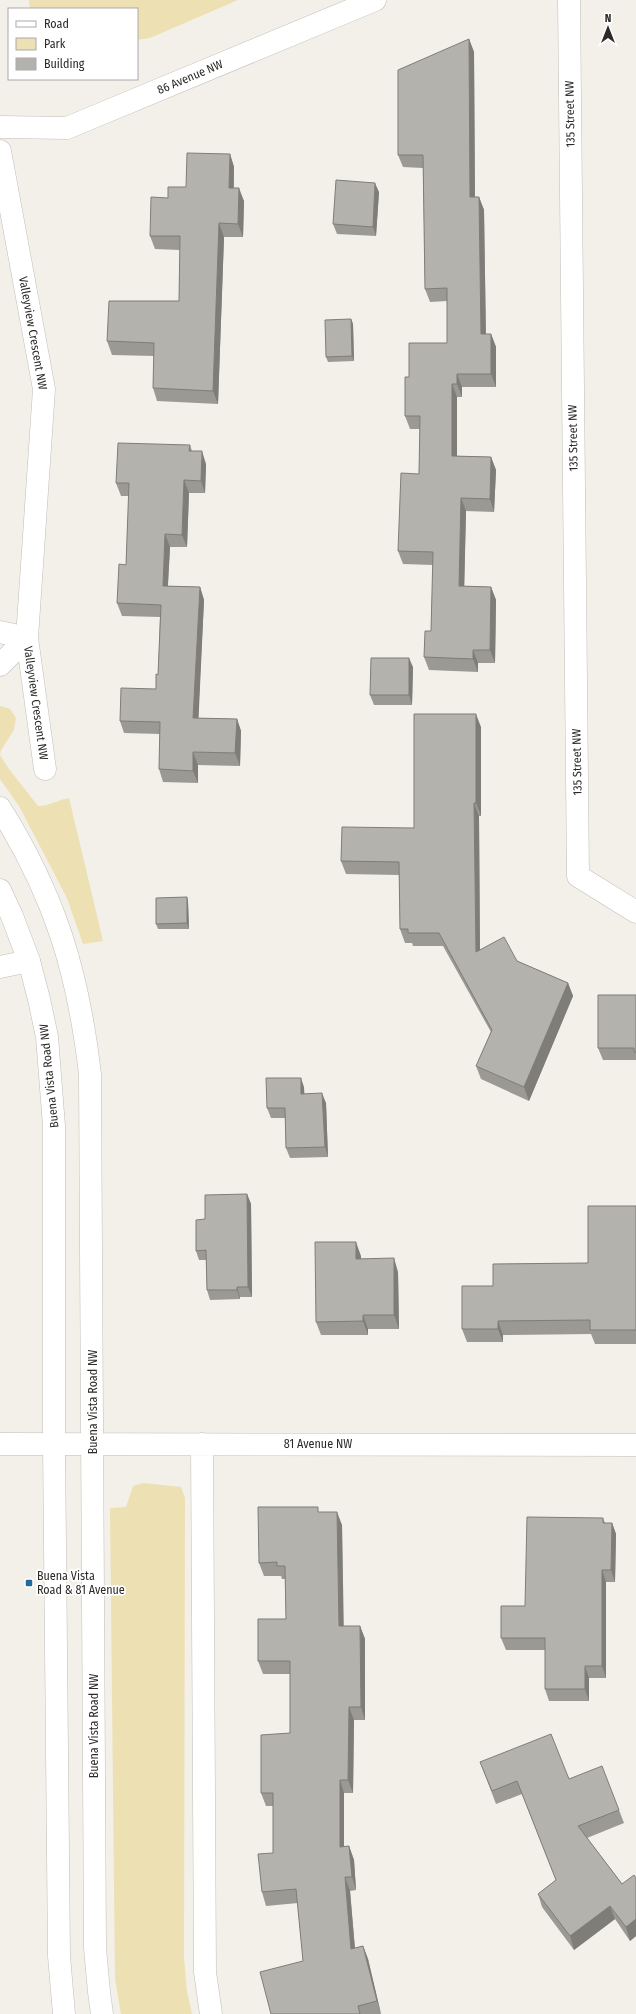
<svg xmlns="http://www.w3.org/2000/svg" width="636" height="2014" font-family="'Fira Sans Condensed',sans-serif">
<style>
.green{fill:#ede0b2}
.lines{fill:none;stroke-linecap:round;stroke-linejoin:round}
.minor-casing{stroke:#c0beb8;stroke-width:23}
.tertiary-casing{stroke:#c0beb8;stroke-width:23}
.minor{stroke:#fff;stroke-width:22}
.tertiary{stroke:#fff;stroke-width:22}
.wall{fill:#9b9994}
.shaded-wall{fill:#7e7d78}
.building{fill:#b4b2ac;stroke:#7e7d78}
.poi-dot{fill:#216a9d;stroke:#fff;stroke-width:1.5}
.labels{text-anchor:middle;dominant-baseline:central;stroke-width:3.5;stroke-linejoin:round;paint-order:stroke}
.street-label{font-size:12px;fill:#2b2a28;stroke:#fff}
.poi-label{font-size:12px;fill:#2b2a28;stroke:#fff;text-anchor:start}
</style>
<rect width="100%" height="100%" fill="#f2f0e9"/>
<path class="green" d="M 29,0 L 238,0 L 150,38 L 137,40 L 137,9 L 30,9 Z
M 0,706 L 10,709 L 16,718 L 14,730 L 1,750 L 0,755 L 9,769 L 38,806 C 50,806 57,800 69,798 L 103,941 L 83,944 L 67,898 L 19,806 L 0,779 Z
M 143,1483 L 181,1487 L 185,1498 L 184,1958 L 187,1992 L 192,2014 L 121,2014 L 115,1979 L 110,1508 L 126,1507 L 133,1486 Z"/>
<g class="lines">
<g class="minor-casing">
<path id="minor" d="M 569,0 L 578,876 L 636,912
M 0,127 L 67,128 L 375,0
M 0,151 L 44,389 L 27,638 L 45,769
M 0,632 L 27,638
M 0,665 L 27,638
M 0,967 L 29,961
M 0,1444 L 636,1445
M 202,1444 L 205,1972 L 211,2014"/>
</g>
<g class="tertiary-casing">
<path id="tertiary" d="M 0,808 C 55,896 78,971 90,1074 L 95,1948 L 99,1992 L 102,2014
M 0,890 L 12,916 L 29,961 L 39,999 L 47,1037 L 54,1126 L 54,1444 L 59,1956 L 64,2014"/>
</g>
<use href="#minor" class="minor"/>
<use href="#tertiary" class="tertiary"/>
</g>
<path class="wall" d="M 469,39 L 474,52 L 475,197 L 479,197 L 484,210 L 486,334 L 491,334 L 496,347 L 496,387 L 462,387 L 462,397 L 457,397 L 457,456 L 491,457 L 496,470 L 494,512 L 466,511 L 464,586 L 491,587 L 496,600 L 495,663 L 478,663 L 478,672 L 429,670 L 424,657 L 431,631 L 433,565 L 403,564 L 398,551 L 419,474 L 420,429 L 410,429 L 405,416 L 409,377 L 447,343 L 447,301 L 430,302 L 425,289 L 423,168 L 403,167 L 398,155 Z
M 230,154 L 234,167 L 234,188 L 244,201 L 243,237 L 224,237 L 218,404 L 157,401 L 153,388 L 154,356 L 112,355 L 107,341 L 179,301 L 180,250 L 155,249 L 150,236 L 168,198 L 186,187 Z
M 379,192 L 376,236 L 337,234 L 333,224 Z
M 351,319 L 353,324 L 354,361 L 328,362 L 326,357 Z
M 190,445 L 192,451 L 206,464 L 205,493 L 189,493 L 187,547 L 170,547 L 168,586 L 200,587 L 204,600 L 198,718 L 237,719 L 241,731 L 240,766 L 198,765 L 198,783 L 163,782 L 159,769 L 160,734 L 124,733 L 120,721 L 156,689 L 158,675 L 160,617 L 122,616 L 117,603 L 126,565 L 129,496 L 121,496 L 116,483 Z
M 413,667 L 412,705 L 374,705 L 370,695 Z
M 481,727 L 481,816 L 479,816 L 480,949 L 517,961 L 568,983 L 573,996 L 529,1101 L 481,1079 L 476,1066 L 491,1032 L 443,946 L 413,946 L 412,943 L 405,943 L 400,929 L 399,875 L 346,874 L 341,861 L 414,828 Z
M 187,897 L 188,902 L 189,929 L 158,929 L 156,924 Z
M 636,995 L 636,1060 L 603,1060 L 598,1048 Z
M 304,1087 L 304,1094 L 326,1103 L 328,1157 L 290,1158 L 286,1148 L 285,1118 L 271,1118 L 267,1108 Z
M 247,1194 L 251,1204 L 252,1297 L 240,1297 L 240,1299 L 210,1300 L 207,1290 L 206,1260 L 199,1260 L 196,1251 L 205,1219 Z
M 636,1206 L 636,1344 L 595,1344 L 591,1334 L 503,1335 L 503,1342 L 467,1342 L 462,1329 L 493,1286 L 588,1263 Z
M 361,1256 L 361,1259 L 398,1272 L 399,1329 L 368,1329 L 368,1335 L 321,1335 L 316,1322 Z
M 320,1512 L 342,1525 L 343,1626 L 360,1626 L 365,1639 L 365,1720 L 354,1720 L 353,1793 L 344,1793 L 344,1847 L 349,1846 L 354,1860 L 356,1890 L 350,1891 L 355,1948 L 363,1946 L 368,1959 L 381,2014 L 271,2014 L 303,1961 L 298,1903 L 266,1906 L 262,1892 L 273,1853 L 273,1806 L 266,1806 L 261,1793 L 290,1733 L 290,1674 L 263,1674 L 258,1661 L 286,1619 L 285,1579 L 282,1579 L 281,1576 L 264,1576 L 259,1563 Z
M 603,1518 L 605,1523 L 612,1523 L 616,1534 L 615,1582 L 606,1582 L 606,1678 L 589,1678 L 589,1701 L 549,1701 L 545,1689 L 545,1650 L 506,1650 L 501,1638 L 525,1606 Z
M 480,1762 L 569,1779 L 619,1810 L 624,1823 L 587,1838 L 622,1884 L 636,1878 L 636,1936 L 630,1941 L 615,1919 L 574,1950 L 542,1907 L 538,1894 L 556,1880 L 522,1794 L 496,1804 Z"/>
<path class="shaded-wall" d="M 469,39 L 474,52 L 475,210 L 470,197 Z
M 230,154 L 234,167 L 233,201 L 229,188 Z
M 375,183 L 379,192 L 376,236 L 373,227 Z
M 239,188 L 244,201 L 243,237 L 238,224 Z
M 479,197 L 484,210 L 486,347 L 481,334 Z
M 219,223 L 224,237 L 218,404 L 213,391 Z
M 351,319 L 353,324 L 354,361 L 352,356 Z
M 491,334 L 496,347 L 496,387 L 491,374 Z
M 457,374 L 462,387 L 462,397 L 457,384 Z
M 452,384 L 457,397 L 457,469 L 452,456 Z
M 202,451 L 206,464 L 205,493 L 201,481 Z
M 491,457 L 496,470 L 494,512 L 490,499 Z
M 184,480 L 189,493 L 187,547 L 182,535 Z
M 461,498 L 466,511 L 464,599 L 459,586 Z
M 165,534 L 170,547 L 167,598 L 163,586 Z
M 200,587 L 204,600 L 198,730 L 193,718 Z
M 491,587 L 496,600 L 495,663 L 490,650 Z
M 473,650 L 478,663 L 478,672 L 473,659 Z
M 409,658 L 413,667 L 412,705 L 409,695 Z
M 476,714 L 481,727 L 481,816 L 476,803 Z
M 237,719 L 241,731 L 240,766 L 235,753 Z
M 193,752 L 198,765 L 198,783 L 193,771 Z
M 474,803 L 479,816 L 480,965 L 476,952 Z
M 187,897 L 188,902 L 189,929 L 187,923 Z
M 568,983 L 573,996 L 529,1101 L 524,1087 Z
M 301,1078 L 304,1087 L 305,1104 L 301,1094 Z
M 322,1093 L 326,1103 L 328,1157 L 325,1147 Z
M 247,1194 L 251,1204 L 252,1297 L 248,1287 Z
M 356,1242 L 361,1256 L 361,1272 L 356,1259 Z
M 394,1258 L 398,1272 L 399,1329 L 394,1315 Z
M 237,1287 L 240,1297 L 240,1299 L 237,1290 Z
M 363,1315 L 368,1329 L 368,1335 L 363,1321 Z
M 498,1321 L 503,1335 L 503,1342 L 498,1329 Z
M 337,1512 L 342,1525 L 344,1639 L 339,1626 Z
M 612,1523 L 616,1534 L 615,1582 L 611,1570 Z
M 602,1570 L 606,1582 L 606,1678 L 602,1666 Z
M 360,1626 L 365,1639 L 365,1720 L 361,1707 Z
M 585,1666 L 589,1678 L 589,1701 L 585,1689 Z
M 349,1707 L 354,1720 L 353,1793 L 348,1780 Z
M 340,1780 L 344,1793 L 344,1860 L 340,1847 Z
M 349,1846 L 354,1860 L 356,1890 L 352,1877 Z
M 345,1877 L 350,1891 L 356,1962 L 351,1949 Z
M 610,1906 L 615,1919 L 574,1950 L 570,1936 Z
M 636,1919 L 636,1936 L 630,1941 L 626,1927 Z
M 363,1946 L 368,1959 L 381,2014 L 377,2001 Z"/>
<path class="building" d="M 469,39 L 470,197 L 479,197 L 481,334 L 491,334 L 491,374 L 457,374 L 457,384 L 452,384 L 452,456 L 491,457 L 490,499 L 461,498 L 459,586 L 491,587 L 490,650 L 473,650 L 473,659 L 424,657 L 425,631 L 431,631 L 433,552 L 398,551 L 401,473 L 419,474 L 420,416 L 405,416 L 405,377 L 409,377 L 409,343 L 447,343 L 447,288 L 425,289 L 423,155 L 398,155 L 398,70 Z
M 187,153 L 230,154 L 229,188 L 239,188 L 238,224 L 219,223 L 213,391 L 153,388 L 154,343 L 107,341 L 109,301 L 179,301 L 180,236 L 150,236 L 151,197 L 168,198 L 168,187 L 186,187 Z
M 336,180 L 375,183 L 373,227 L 333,224 Z
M 351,319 L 352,356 L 326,357 L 325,320 Z
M 118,443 L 190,445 L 189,451 L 202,451 L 201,481 L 184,480 L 182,535 L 165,534 L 163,586 L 200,587 L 193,718 L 237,719 L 235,753 L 193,752 L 193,771 L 159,769 L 160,722 L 120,721 L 121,688 L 156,689 L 156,674 L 158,675 L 161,605 L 117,603 L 119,564 L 126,565 L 129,483 L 116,483 Z
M 371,658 L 409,658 L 409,695 L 370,695 Z
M 414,714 L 476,714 L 476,803 L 474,803 L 476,952 L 504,937 L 517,961 L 568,983 L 524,1087 L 476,1066 L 492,1030 L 439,933 L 408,933 L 408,929 L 400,929 L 399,862 L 341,861 L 342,827 L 414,828 Z
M 187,897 L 187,923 L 156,924 L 156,898 Z
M 598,995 L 636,995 L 636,1052 L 634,1052 L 634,1048 L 598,1048 Z
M 266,1078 L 301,1078 L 301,1094 L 322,1093 L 325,1147 L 286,1148 L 285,1108 L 267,1108 Z
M 247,1194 L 248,1287 L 237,1287 L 237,1290 L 207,1290 L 206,1250 L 196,1251 L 196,1220 L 205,1219 L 205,1195 Z
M 588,1206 L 636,1206 L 636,1330 L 590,1330 L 590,1320 L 498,1321 L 498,1329 L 462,1329 L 462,1286 L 493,1286 L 493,1264 L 588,1263 Z
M 315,1242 L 356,1242 L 356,1259 L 394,1258 L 394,1315 L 363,1315 L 363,1321 L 316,1322 Z
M 258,1507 L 318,1507 L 318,1512 L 337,1512 L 339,1626 L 360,1626 L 361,1707 L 349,1707 L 348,1780 L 340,1780 L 340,1847 L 349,1846 L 352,1877 L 345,1877 L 351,1949 L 363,1946 L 377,2001 L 358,2006 L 360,2014 L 271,2014 L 260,1972 L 303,1961 L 296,1889 L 262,1892 L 258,1854 L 273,1853 L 273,1793 L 261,1793 L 261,1735 L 290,1733 L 290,1661 L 258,1661 L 258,1619 L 286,1619 L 285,1566 L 277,1566 L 277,1562 L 259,1563 Z
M 527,1517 L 603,1518 L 603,1523 L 612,1523 L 611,1570 L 602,1570 L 602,1666 L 585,1666 L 585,1689 L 545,1689 L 545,1638 L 501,1638 L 501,1606 L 525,1606 Z
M 551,1734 L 569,1779 L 602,1766 L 619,1810 L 578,1826 L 622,1884 L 634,1875 L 636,1878 L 636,1919 L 626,1927 L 610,1906 L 570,1936 L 538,1894 L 556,1880 L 517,1781 L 492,1791 L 480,1762 Z"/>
<rect class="poi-dot" x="25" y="1579" width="8" height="8" rx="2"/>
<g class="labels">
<g class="street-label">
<text transform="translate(190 77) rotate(-23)">86 Avenue NW</text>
<text transform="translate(570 114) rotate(-91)">135 Street NW</text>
<text transform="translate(33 333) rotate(80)">Valleyview Crescent NW</text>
<text transform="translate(573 438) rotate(-91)">135 Street NW</text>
<text transform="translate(36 703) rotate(82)">Valleyview Crescent NW</text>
<text transform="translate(577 762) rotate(-91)">135 Street NW</text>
<text transform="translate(49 1076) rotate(-96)">Buena Vista Road NW</text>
<text transform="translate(93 1402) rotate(-90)">Buena Vista Road NW</text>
<text x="318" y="1444">81 Avenue NW</text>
<text transform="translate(94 1726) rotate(-90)">Buena Vista Road NW</text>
</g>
<g class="poi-label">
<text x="37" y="1576">Buena Vista<tspan x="37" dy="14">Road &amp; 81 Avenue</tspan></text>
</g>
</g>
<rect x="8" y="8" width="130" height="72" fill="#ffffff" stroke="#aaaaa9"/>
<rect x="16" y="21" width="20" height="6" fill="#ffffff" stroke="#aaaaa9"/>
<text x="44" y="28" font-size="12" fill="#2b2a28">Road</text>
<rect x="16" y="38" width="20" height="12" fill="#ede0b2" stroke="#aaaaa9"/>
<text x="44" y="48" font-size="12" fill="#2b2a28">Park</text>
<rect x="16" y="58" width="20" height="12" fill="#b4b2ac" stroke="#aaaaa9"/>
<text x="44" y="68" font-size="12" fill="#2b2a28">Building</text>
<g transform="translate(608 28)" stroke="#ffffff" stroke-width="3" paint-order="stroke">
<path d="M0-3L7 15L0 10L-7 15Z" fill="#2b2a28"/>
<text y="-6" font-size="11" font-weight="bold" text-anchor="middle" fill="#2b2a28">N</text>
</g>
</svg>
